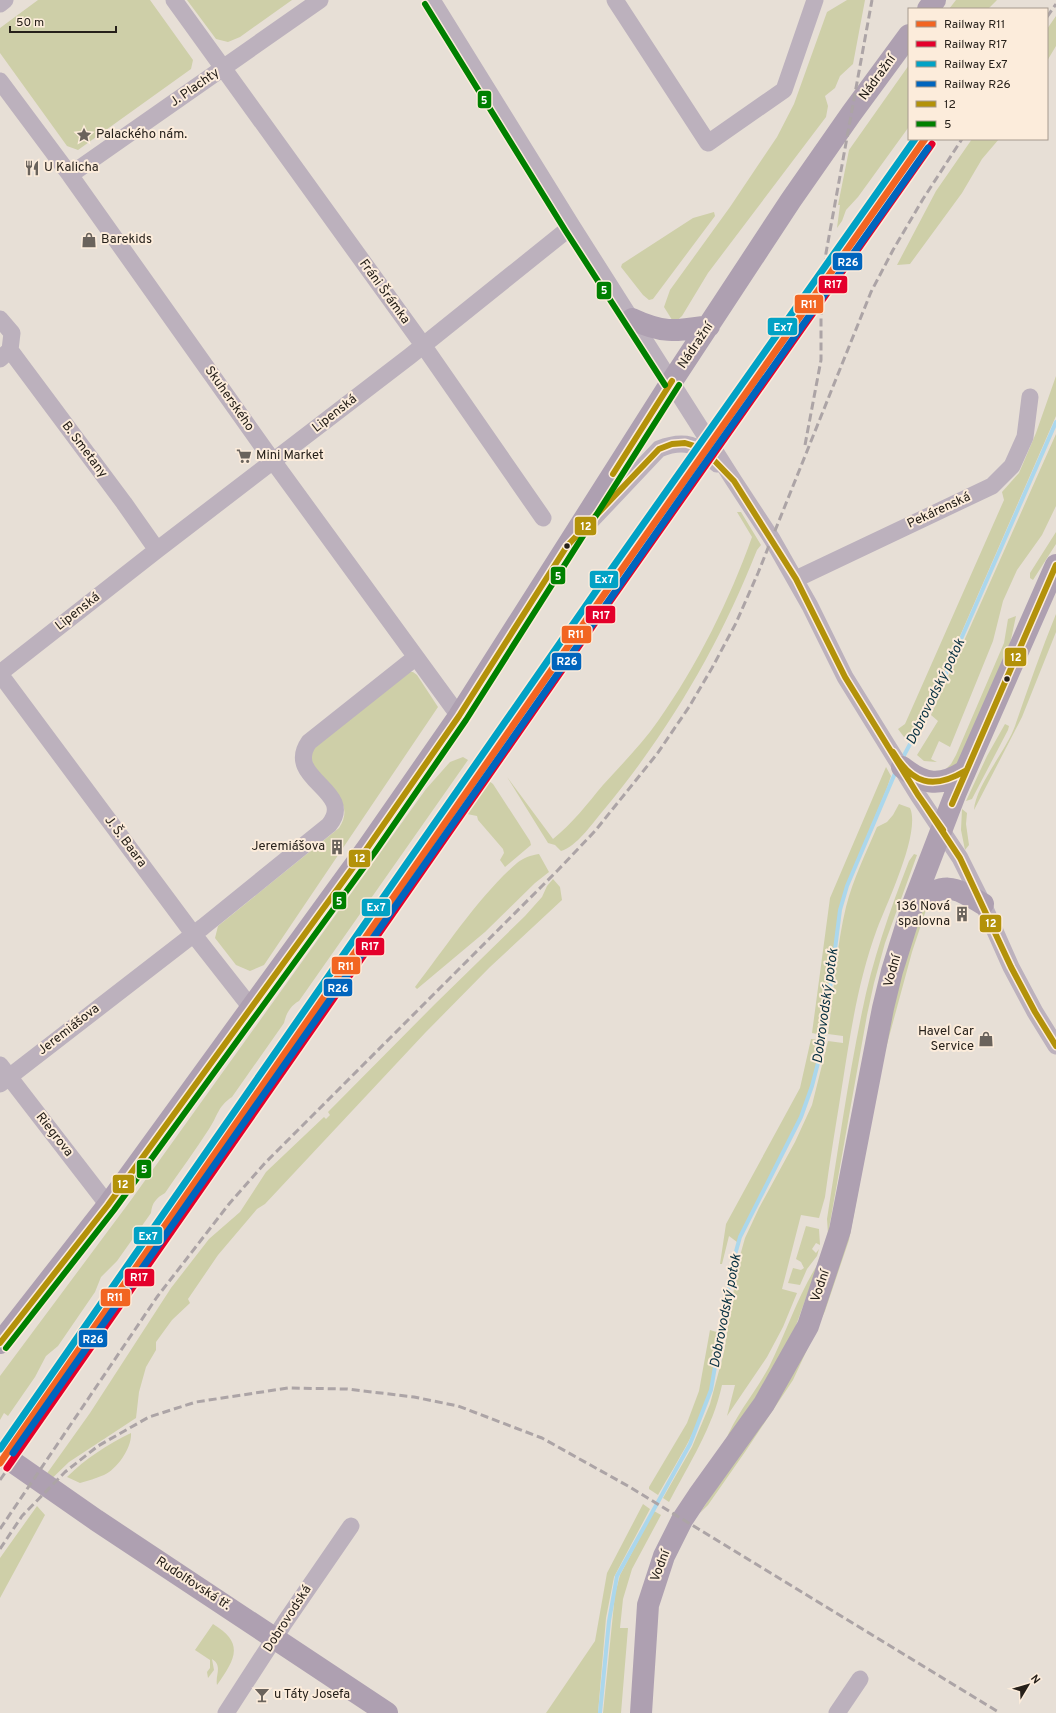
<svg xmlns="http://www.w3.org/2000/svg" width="1056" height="1713" font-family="Overpass,sans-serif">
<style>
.green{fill:#cecfa8}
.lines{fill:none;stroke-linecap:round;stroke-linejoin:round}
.stream{stroke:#abd7ec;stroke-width:4}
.minor{stroke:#bcb1bd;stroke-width:17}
.major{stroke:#aea0b1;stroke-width:22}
.rail{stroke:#aca4a6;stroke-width:3;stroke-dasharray:8 4;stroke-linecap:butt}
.bus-1-casing{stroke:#fcecdb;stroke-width:9}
.bus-2-casing{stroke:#fcecdb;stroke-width:9}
.bus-1{stroke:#b3920a;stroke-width:6}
.bus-2{stroke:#008000;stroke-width:6}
.rail-1-casing{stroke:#fcecdb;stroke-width:10}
.rail-2-casing{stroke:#fcecdb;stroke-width:10}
.rail-3-casing{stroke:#fcecdb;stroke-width:10}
.rail-4-casing{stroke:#fcecdb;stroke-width:10}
.rail-1{stroke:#f26522;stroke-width:7}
.rail-2{stroke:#e4002b;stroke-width:7}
.rail-3{stroke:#02a2c5;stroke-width:7}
.rail-4{stroke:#0065bd;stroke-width:7}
.bus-dot{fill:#26201a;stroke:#fcecdb;stroke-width:1.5}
.labels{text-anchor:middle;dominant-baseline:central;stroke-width:4;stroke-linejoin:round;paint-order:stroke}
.street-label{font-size:13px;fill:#26201a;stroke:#fcecdb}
.poi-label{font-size:13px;fill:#26201a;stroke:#fcecdb;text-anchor:start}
.water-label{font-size:14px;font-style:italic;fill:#073041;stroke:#fcecdb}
.line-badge{stroke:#fcecdb;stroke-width:1.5}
.badge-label{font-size:11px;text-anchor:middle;font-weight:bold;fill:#fff}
</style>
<rect width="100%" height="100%" fill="#e7dfd6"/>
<path class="green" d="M 38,0 L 150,0 L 193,60 L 191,69 L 78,150 L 67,146 L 0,53 L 0,28 Z
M 187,0 L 292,0 L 240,37 L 228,42 L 216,39 Z
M 847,0 L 865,0 L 853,64 L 840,76 L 835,88 L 825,96 L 828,106 L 826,117 L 708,273 L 682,316 L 674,323 L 664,307 L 670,290 L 730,207 L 777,137 L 794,104 L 827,12 Z
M 956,0 L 997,0 L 988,9 L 949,9 Z
M 1056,16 L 1056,46 L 1047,61 L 1047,29 Z
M 909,65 L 908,128 L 858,197 L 846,210 L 842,221 L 837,228 L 840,205 L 838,205 L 849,150 Z
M 972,139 L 999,139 L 982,159 L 962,193 L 910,264 L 897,265 L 936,191 Z
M 714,212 L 715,216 L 653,299 L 649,300 L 643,295 L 621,267 L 622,264 L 693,218 Z
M 1056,376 L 1056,416 L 929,707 L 917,727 L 904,737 L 898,729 L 905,724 L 1004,500 L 1002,492 L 1019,473 L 1036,433 Z
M 1056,434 L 1056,506 L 1042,535 L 1017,570 L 1003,601 L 993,641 L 950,747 L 939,741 L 931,759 L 937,762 L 924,761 L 917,755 L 938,721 L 931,715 Z
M 737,512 L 741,512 L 761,545 L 757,550 C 719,646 668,733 602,812 C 591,825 577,846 561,851 L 555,845 L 548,843 L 507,777 L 553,839 C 572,824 588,803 603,785 C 622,764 642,744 658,721 C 697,666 730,599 752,537 Z
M 1056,532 L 1056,544 L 1033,580 L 1030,578 L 1030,573 Z
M 1056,614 L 1056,632 L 1022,717 L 974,810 C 975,787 1007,749 1015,726 C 1028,688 1041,651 1056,614 Z
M 1016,616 L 1010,644 L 957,765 L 943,772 L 951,764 L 956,755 L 1004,643 L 1008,619 Z
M 408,672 L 413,672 L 417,675 L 438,707 L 264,965 L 250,971 L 236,965 L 215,938 L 218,926 L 339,828 C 358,799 322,788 313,765 C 312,760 311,755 310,750 Z
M 1005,724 L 1009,726 L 1008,730 L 972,799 L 966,801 L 987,756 Z
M 463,757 L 468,760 L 299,1001 C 290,1006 286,1014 284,1023 L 232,1097 C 217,1107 218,1116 209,1129 C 195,1151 179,1172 165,1193 C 156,1198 152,1203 151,1213 L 117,1261 L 101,1277 L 95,1292 L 58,1346 L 46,1356 L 35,1377 L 8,1416 L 4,1413 L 0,1420 L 0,1376 L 131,1200 L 426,789 L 450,762 Z
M 886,767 L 891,776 L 887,788 L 852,871 L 839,909 L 823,1035 L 812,1033 L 830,898 Z
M 485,778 L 493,784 L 530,841 L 531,845 L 505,867 L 500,860 L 504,853 L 503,849 L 478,820 L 477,816 L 467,814 L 456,821 Z
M 899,804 L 910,808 C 921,832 887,903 877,929 C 859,978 851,1029 843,1080 C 837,1119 830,1158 825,1197 L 819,1218 L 801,1215 L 782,1289 L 797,1293 L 783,1327 L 767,1357 L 727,1416 L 735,1385 L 722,1385 C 713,1427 689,1464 669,1502 L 663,1498 L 692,1447 L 710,1404 L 724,1352 L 738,1263 L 745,1238 L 759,1208 L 795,1142 L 812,1105 L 828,1041 L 843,1043 L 843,1036 L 828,1034 C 834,992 836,948 846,907 C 853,879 866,853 877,827 L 887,822 L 893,815 Z
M 962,809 L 967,813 L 966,824 L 969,845 L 965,850 L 961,830 Z
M 539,854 L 549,872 L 535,883 L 485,932 L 417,989 L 415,987 C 446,947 479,896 517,863 C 523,858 531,855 539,854 Z
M 914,854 L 917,855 L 885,943 L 874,983 L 867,1015 L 828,1234 L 827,1219 C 838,1150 848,1080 862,1012 C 872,961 890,910 909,861 Z
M 553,879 L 560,887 L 562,900 L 490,967 L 425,1033 L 265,1204 L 257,1209 L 218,1255 L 188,1299 L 190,1303 L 172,1320 L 156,1342 L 156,1350 L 146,1367 L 139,1392 L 136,1418 L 69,1462 L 41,1489 L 38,1486 L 90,1413 L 171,1288 L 209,1239 L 240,1212 L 266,1172 L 324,1117 L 326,1119 L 330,1115 L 328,1112 L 435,1004 L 525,916 L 542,897 L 547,886 Z
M 927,907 L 912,952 L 883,1059 L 849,1240 L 825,1311 L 793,1380 L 745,1452 L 708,1505 L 700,1513 L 787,1380 L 889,1015 L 921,910 Z
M 811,1039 L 822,1040 L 821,1046 L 811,1086 L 800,1117 L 737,1242 L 729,1236 L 722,1264 L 720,1264 L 726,1224 L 800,1088 Z
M 806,1226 L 819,1229 L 820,1245 L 816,1243 L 812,1249 L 816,1253 L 819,1249 L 817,1256 L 807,1269 L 800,1285 L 788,1283 L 793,1268 L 801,1270 L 804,1268 L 801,1262 L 796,1259 Z
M 819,1262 L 794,1331 L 756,1397 L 725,1442 C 736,1414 755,1393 769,1367 C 786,1333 798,1295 819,1262 Z
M 710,1330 L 720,1333 C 717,1350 715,1368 711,1385 C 701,1425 678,1460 658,1495 L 649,1489 L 649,1487 L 687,1423 L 699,1391 Z
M 131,1433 C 132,1448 117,1469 104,1475 C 96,1478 88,1481 80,1483 L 67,1477 C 85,1459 108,1444 131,1433 Z
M 643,1504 L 650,1509 L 614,1577 L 606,1618 L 598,1713 L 546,1713 L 595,1641 L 607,1573 Z
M 37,1506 L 45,1515 L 0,1598 L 0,1558 Z
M 654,1511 L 661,1515 L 632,1569 L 623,1599 L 620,1628 L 628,1628 L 621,1713 L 603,1713 L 615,1594 L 620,1575 Z
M 213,1624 C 246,1644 234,1660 217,1685 C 215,1675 223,1666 212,1659 L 214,1670 L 208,1678 L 207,1672 L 210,1668 L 210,1660 L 195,1650 Z"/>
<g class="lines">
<path class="stream" d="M 902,759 L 937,694 L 1056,422
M 600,1713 L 609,1621 L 617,1576 L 690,1444 L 711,1390 L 733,1262 L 740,1237 L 801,1117 L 812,1086 L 823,1044 L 840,910 L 847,886 L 896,771"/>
<path class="minor" d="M 174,0 L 423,345 L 543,518
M 432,0 L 572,226 L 734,481 L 772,539 L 810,606 L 845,677 L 918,795 L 960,858 L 983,904 L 1011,967 L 1035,1012 L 1056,1046
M 615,0 L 708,143 L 784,90 L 815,0
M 0,4 L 5,0
M 0,81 L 70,175 L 265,450 L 459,716
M 70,175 L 320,0
M 0,319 L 12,333 L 10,350 L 0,359
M 10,350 L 124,503 L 157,550
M 590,522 L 659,449 C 684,439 699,444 717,464
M 796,579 L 992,486 L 1012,466 L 1025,437 L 1030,397
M 0,673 L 157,550 L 410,356 L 572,226
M 0,674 L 194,935 L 252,1009
M 0,1065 L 108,1205
M 0,1084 L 203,927 L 329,825 C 357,791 283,779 309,742 L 416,657
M 226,1713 L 285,1622 L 351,1526
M 837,1713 L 860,1679"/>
<path class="major" d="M 928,9 L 935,0
M 632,319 C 664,334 676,331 709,326
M 902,767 C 925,785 940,787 965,771
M 913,904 C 946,882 951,885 983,904
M 0,1343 L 108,1205 L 368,847 L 459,716 L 672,381 L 791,200 L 851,114 L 909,35
M 0,1453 L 96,1520 L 387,1713
M 641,1713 L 648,1605 L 664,1556 L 682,1520 L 698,1496 L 764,1404 L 808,1326 L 840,1230 L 883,1008 L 892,971 L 913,904 L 956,792 L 1056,565"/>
<path class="rail" d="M 1047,17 L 1056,4
M 805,445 L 821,360 L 821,314 L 826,253 L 872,0
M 0,1480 L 52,1406 L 133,1272
M 0,1529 L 157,1297 L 229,1204 L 265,1163 L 558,870 L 595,831 L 657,754 L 689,707 L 712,668 L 736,623 L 758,573 L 871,292 L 893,250 L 923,199 L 962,139
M 0,1549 L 22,1516 L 65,1472 L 98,1446 L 149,1417 L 196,1402 L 288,1388 L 347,1389 L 414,1397 L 458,1406 L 542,1438 L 628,1486 L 1000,1713"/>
<g class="bus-1-casing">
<path id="bus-1" d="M 613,474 L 672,381
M 893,752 C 912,784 933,790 965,771
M 923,802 L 960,858 L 1011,967 L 1035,1012 L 1056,1046
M 952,804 L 1056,565
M 0,1343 L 108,1205 L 368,847 L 459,716 L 567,546 L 659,449 L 672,444 L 685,443 L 698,447 L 709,455 L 734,481 L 796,579 L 845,677 L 918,795 L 943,830"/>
</g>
<g class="bus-2-casing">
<path id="bus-2" d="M 425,4 L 565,230 L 665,385
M 6,1348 L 114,1210 L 375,852 L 466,720 L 679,385"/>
</g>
<use href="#bus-1" class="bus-1"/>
<use href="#bus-2" class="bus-2"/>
<g class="rail-1-casing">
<path id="rail-1" d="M 0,1463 L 601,599 L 925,139"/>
</g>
<g class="rail-2-casing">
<path id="rail-2" d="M 7,1468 L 608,604 L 932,144"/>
</g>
<g class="rail-3-casing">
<path id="rail-3" d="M 0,1449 L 594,594 L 915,139"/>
</g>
<g class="rail-4-casing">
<path id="rail-4" d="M 13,1453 L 696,476 L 928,148"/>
</g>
<use href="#rail-1" class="rail-1"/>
<use href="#rail-2" class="rail-2"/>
<use href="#rail-3" class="rail-3"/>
<use href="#rail-4" class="rail-4"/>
</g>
<defs>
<g id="sight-bare" transform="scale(1.2)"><path d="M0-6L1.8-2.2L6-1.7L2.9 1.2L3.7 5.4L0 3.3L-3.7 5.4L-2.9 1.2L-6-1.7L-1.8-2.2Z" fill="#6a635c" stroke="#fcecdb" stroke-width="2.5" paint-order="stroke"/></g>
<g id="restaurant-bare" transform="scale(1.2)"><path d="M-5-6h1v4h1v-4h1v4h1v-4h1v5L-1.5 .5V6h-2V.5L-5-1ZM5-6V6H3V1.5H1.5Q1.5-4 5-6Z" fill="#6a635c" stroke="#fcecdb" stroke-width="2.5" paint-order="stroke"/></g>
<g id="shop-bare" transform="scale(1.2)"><path d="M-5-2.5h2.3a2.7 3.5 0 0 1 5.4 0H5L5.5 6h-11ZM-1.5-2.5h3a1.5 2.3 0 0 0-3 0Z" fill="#6a635c" stroke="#fcecdb" stroke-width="2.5" paint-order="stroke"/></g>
<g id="supermarket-bare" transform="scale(1.2)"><path d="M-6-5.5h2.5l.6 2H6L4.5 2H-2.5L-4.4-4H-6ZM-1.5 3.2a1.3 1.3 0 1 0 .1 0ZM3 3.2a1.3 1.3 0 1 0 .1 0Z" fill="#6a635c" stroke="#fcecdb" stroke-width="2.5" paint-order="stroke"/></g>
<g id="building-bare" transform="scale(1.2)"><path d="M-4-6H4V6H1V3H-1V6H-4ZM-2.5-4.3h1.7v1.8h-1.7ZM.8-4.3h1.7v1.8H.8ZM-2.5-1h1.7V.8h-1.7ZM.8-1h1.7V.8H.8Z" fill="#6a635c" stroke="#fcecdb" stroke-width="2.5" paint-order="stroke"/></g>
<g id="bar-bare" transform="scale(1.2)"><path d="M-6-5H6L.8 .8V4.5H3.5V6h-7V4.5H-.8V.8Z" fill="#6a635c" stroke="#fcecdb" stroke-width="2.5" paint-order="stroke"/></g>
</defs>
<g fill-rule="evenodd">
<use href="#sight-bare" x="84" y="135"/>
<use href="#restaurant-bare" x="32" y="168"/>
<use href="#shop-bare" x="89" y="240"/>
<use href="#supermarket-bare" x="244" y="456"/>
<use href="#building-bare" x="337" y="847"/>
<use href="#building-bare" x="962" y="914"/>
<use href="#shop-bare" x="986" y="1039"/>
<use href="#bar-bare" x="262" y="1695"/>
</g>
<g class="bus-dot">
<circle cx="567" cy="546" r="3.5"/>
<circle cx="1007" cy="679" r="3.5"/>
</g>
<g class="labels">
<g class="street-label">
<text transform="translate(878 78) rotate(-54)">Nádražní</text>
<text transform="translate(195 88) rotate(-35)">J. Plachty</text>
<text transform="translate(384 292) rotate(54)">Fráni Šrámka</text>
<text transform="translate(696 346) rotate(-56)">Nádražní</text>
<text transform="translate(229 399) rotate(55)">Skuherského</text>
<text transform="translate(335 414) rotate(-38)">Lipenská</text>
<text transform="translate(84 450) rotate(53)">B. Smetany</text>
<text transform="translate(939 511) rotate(-25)">Pekárenská</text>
<text transform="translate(78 612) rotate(-38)">Lipenská</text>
<text transform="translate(125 842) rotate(53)">J. Š. Baara</text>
<text transform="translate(893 971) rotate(-74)">Vodní</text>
<text transform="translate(69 1030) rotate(-38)">Jeremiášova</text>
<text transform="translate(54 1135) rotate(52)">Riegrova</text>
<text transform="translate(821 1286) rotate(-71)">Vodní</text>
<text transform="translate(661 1566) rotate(-69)">Vodní</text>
<text transform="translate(193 1584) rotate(33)">Rudolfovská tř.</text>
<text transform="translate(288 1619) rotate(-57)">Dobrovodská</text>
</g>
<g class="poi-label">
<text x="96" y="135">Palackého nám.</text>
<text x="44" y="168">U Kalicha</text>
<text x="101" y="240">Barekids</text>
<text x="256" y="456">Mini Market</text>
<text x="325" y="847" text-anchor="end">Jeremiášova</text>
<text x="950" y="907" text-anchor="end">136 Nová<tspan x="950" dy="15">spalovna</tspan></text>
<text x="974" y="1032" text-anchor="end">Havel Car<tspan x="974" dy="15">Service</tspan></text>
<text x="274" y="1695">u Táty Josefa</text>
</g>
<g class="water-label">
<text transform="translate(936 692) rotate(-64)">Dobrovodský potok</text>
<text transform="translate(826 1006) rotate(-82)">Dobrovodský potok</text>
<text transform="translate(726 1311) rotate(-79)">Dobrovodský potok</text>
</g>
</g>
<g class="line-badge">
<rect x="477" y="90" width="15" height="19" rx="4" fill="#008000"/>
<rect x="832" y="252" width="31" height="19" rx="4" fill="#0065bd"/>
<rect x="818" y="275" width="30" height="19" rx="4" fill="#e4002b"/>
<rect x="596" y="281" width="16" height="19" rx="4" fill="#008000"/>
<rect x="794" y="294" width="30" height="20" rx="4" fill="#f26522"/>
<rect x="767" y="317" width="31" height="19" rx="4" fill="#02a2c5"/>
<rect x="574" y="516" width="23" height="20" rx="4" fill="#b3920a"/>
<rect x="550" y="566" width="16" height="19" rx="4" fill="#008000"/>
<rect x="589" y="570" width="30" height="19" rx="4" fill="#02a2c5"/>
<rect x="585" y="605" width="31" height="19" rx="4" fill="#e4002b"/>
<rect x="561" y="625" width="31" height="19" rx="4" fill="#f26522"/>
<rect x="1004" y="647" width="23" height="20" rx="4" fill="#b3920a"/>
<rect x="551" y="652" width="31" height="19" rx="4" fill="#0065bd"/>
<rect x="348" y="849" width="23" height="19" rx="4" fill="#b3920a"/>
<rect x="332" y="891" width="15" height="19" rx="4" fill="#008000"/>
<rect x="361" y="898" width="30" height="19" rx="4" fill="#02a2c5"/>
<rect x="979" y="914" width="23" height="19" rx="4" fill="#b3920a"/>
<rect x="355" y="937" width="30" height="19" rx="4" fill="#e4002b"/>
<rect x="331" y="956" width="30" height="19" rx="4" fill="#f26522"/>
<rect x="323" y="978" width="30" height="19" rx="4" fill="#0065bd"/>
<rect x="136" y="1159" width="16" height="20" rx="4" fill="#008000"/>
<rect x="112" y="1174" width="23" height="20" rx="4" fill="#b3920a"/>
<rect x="133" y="1226" width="30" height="19" rx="4" fill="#02a2c5"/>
<rect x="124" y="1268" width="31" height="19" rx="4" fill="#e4002b"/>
<rect x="100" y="1288" width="31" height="19" rx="4" fill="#f26522"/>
<rect x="78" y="1329" width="30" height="19" rx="4" fill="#0065bd"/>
</g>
<g class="badge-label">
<text x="484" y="104">5</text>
<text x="848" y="266">R26</text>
<text x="833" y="288">R17</text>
<text x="604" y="294">5</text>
<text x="809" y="308">R11</text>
<text x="783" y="331">Ex7</text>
<text x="586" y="530">12</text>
<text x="558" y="580">5</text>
<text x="604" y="583">Ex7</text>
<text x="601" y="619">R17</text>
<text x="576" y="638">R11</text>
<text x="1016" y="661">12</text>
<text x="567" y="665">R26</text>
<text x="360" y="862">12</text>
<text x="339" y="905">5</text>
<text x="376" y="911">Ex7</text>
<text x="991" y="927">12</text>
<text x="370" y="950">R17</text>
<text x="346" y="970">R11</text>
<text x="338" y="992">R26</text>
<text x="144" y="1173">5</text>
<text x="123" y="1188">12</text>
<text x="148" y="1240">Ex7</text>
<text x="139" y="1281">R17</text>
<text x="115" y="1301">R11</text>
<text x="93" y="1343">R26</text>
</g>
<rect x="908" y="8" width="140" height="132" fill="#fcecdb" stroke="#a69a8e"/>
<rect x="916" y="21" width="20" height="6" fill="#f26522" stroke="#a69a8e"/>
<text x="944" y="28" font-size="12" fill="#26201a">Railway R11</text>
<rect x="916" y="41" width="20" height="6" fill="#e4002b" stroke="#a69a8e"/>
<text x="944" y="48" font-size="12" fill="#26201a">Railway R17</text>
<rect x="916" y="61" width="20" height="6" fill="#02a2c5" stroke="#a69a8e"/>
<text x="944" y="68" font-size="12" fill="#26201a">Railway Ex7</text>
<rect x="916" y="81" width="20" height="6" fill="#0065bd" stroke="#a69a8e"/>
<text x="944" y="88" font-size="12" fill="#26201a">Railway R26</text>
<rect x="916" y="101" width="20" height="6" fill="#b3920a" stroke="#a69a8e"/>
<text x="944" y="108" font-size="12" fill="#26201a">12</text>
<rect x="916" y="121" width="20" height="6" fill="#008000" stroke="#a69a8e"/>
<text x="944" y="128" font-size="12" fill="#26201a">5</text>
<g transform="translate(1028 1685) rotate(52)" stroke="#fcecdb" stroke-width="3" paint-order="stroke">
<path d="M0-3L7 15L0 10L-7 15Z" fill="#26201a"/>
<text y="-6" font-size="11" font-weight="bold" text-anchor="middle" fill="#26201a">N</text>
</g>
<path d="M10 26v6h106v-6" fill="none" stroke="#26201a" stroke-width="2"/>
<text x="16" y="26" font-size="12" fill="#26201a" stroke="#fcecdb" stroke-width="3" paint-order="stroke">50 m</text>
</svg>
